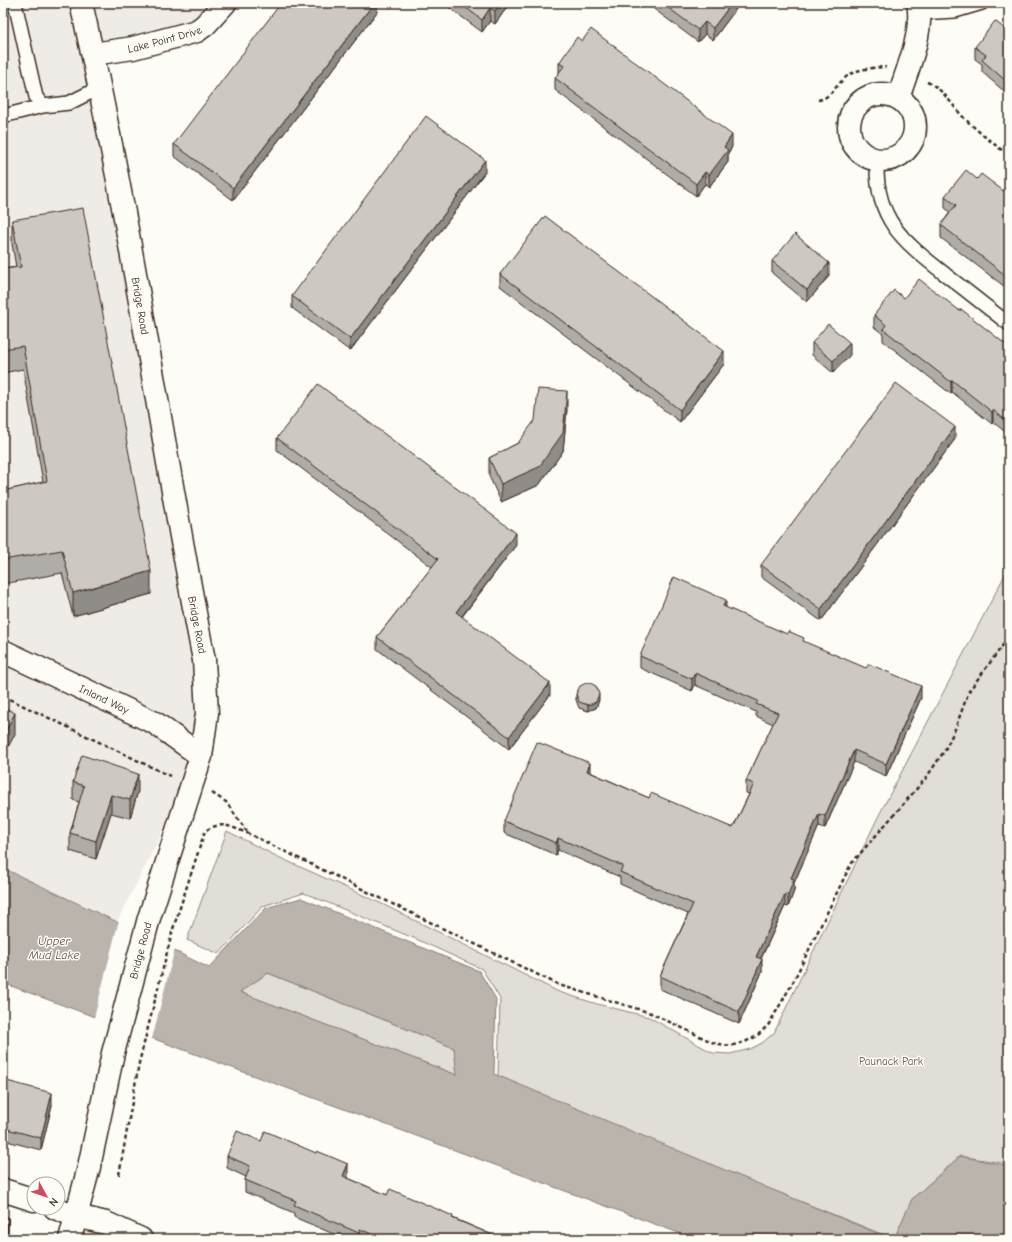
<svg xmlns="http://www.w3.org/2000/svg" width="1012" height="1242" font-family="'Comic Neue',sans-serif">
<style>
.built{fill:#efece7}
.green{fill:#e1ded7;stroke:#8e847a}
.water{fill:#bbb4ad;stroke:#887d74;fill-rule:evenodd}
.pier{fill:#fdfcf7}
.lines{fill:none;stroke-linecap:round;stroke-linejoin:round}
.service-casing{stroke:#3b2a1e;stroke-width:16}
.minor-casing{stroke:#3b2a1e;stroke-width:25}
.tertiary-casing{stroke:#3b2a1e;stroke-width:25}
.path{stroke:#3b2a1e;stroke-width:2.5;stroke-dasharray:4 3;stroke-linecap:butt}
.service{stroke:#fdfcf7;stroke-width:13}
.minor{stroke:#fdfcf7;stroke-width:22}
.tertiary{stroke:#fdfcf7;stroke-width:22}
.wall{fill:#b0aca7;stroke:#3b2a1e}
.shaded-wall{fill:#908c88;stroke:#3b2a1e}
.building{fill:#cdc8c2;stroke:#3b2a1e}
.labels{text-anchor:middle;dominant-baseline:central;stroke-width:3;stroke-linejoin:round;paint-order:stroke}
.street-label{font-size:11px;fill:#3b2a1e;stroke:#fdfcf7}
.park-label{font-size:11px;fill:#64574c;stroke:#fdfcf7}
.water-label{font-size:12px;font-style:italic;fill:#615349;stroke:#fdfcf7}
</style>
<rect width="100%" height="100%" fill="#fdfcf7"/>
<filter id="ink" filterUnits="userSpaceOnUse"><feTurbulence type="fractalNoise" baseFrequency=".025" numOctaves="2"/><feDisplacementMap in="SourceGraphic" scale="8" xChannelSelector="R" yChannelSelector="G"/><feConvolveMatrix kernelMatrix="1 2 1 2 8 2 1 2 1" color-interpolation-filters="sRGB"/></filter>
<g filter="url(#ink)">
<path class="built" d="M 3,3 L 225,3 L 205,25 L 94,54 L 193,603 L 201,756 L 117,922 L 3,868 Z"/>
<path class="green" d="M 1009,567 L 1009,1164 L 960,1156 L 912,1199 L 894,1239 L 631,1133 L 498,1076 L 500,999 L 482,969 L 416,939 L 304,893 L 263,906 L 219,954 L 187,940 L 227,831 L 276,856 L 378,902 L 559,992 L 597,1004 L 649,1017 L 713,1053 L 730,1054 L 750,1049 L 762,1043 L 774,1033 L 878,817 Z
M 268,973 L 454,1048 L 457,1075 L 239,992 Z"/>
<path class="water" d="M 3,868 L 117,922 L 209,968 L 266,908 L 301,898 L 479,971 L 496,999 L 494,1074 L 891,1239 L 695,1239 L 3,983 ZM 268,973 L 454,1048 L 457,1075 L 240,992 Z
M 960,1156 L 1009,1166 L 1009,1239 L 894,1239 L 912,1199 Z"/>
<path class="pier" d="M 119,920 L 175,948 L 152,1039 L 94,1018 Z"/>
<g class="lines">
<g class="service-casing">
<path id="service" d="M 15,3 L 36,97 L 43,106 L 69,103 L 99,88
M 920,13 L 955,11 L 982,3
M 3,116 L 43,106
M 877,161 C 875,220 903,241 946,275 C 967,291 988,308 1009,324"/>
</g>
<g class="minor-casing">
<g id="minor">
<path id="s1" d="M 93,54 L 133,48 L 197,31 L 205,25 L 225,3"/>
<circle cx="882" cy="127" r="33"/>
<path d="M 898,98 C 907,71 924,31 918,3"/>
<path id="s2" d="M 3,651 L 155,723 L 201,756"/>
<path d="M 3,1190 L 34,1200"/>
<path d="M 55,1208 L 76,1216"/>
</g>
</g>
<g class="tertiary-casing">
<g id="tertiary">
<path d="M 76,1216 L 106,1223 L 141,1239"/>
<path id="s3" d="M 70,1239 L 89,1167 L 113,1053 L 149,918 L 201,756 L 207,713 L 204,660 C 161,441 131,220 81,3"/>
</g>
</g>
<path class="path" d="M 927,82 C 944,89 952,106 965,119 C 979,132 993,144 1009,155
M 818,100 C 832,98 837,82 849,75 C 859,68 874,68 886,67
M 3,696 L 170,776
M 212,793 L 226,802 L 248,833
M 119,1175 L 139,1063 L 173,929 L 205,831 C 222,820 231,827 249,834 L 559,985 L 651,1013 L 714,1043 L 730,1046 L 745,1042 L 757,1036 L 769,1024 L 792,984 L 851,864 L 926,778 L 945,750 L 955,729 L 969,691 L 1009,637"/>
<use href="#service" class="service"/>
<use href="#minor" class="minor"/>
<use href="#tertiary" class="tertiary"/>
</g>
<path class="wall" d="M 377,3 L 377,12 L 233,200 L 174,156 L 174,144 Z
M 443,3 L 510,3 L 495,24 L 490,21 L 482,32 Z
M 646,3 L 736,3 L 736,9 L 713,40 L 705,34 L 698,42 Z
M 1009,24 L 1009,93 L 1008,92 L 1006,93 L 982,72 L 982,64 L 975,59 L 975,47 L 1005,29 Z
M 559,63 L 732,147 L 728,153 L 728,162 L 709,187 L 705,184 L 696,196 L 555,90 L 555,78 L 559,73 Z
M 485,172 L 350,351 L 292,308 L 292,296 Z
M 977,179 L 1009,195 L 1009,290 L 941,238 L 941,225 L 950,212 L 945,208 L 945,196 Z
M 12,220 L 151,594 L 73,616 L 62,573 L 3,584 L 3,491 L 43,482 L 23,369 L 3,373 L 3,269 L 16,267 L 12,244 Z
M 772,261 L 829,276 L 807,302 L 772,273 Z
M 500,274 L 724,364 L 680,422 L 500,286 Z
M 904,298 L 960,311 L 1009,347 L 1009,435 L 993,422 L 992,424 L 952,392 L 951,394 L 883,341 L 883,334 L 874,327 L 874,315 Z
M 812,343 L 850,355 L 833,373 L 812,355 Z
M 567,409 L 563,451 L 539,485 L 501,502 L 489,476 L 489,458 L 518,443 Z
M 277,438 L 516,545 L 462,617 L 550,695 L 509,749 L 377,649 L 377,637 L 432,567 L 277,450 Z
M 955,439 L 821,621 L 761,577 L 761,565 Z
M 726,608 L 804,642 L 921,698 L 886,776 L 854,762 L 825,828 L 819,826 L 794,883 L 794,891 L 788,907 L 785,906 L 761,959 L 762,972 L 739,1024 L 660,989 L 660,976 L 688,914 L 620,884 L 620,877 L 558,850 L 556,855 L 504,833 L 504,821 L 590,772 L 649,798 L 733,828 L 749,794 L 746,793 L 746,781 L 773,724 L 756,716 L 756,712 L 695,685 L 692,691 L 640,668 L 640,656 Z
M 576,694 L 599,700 L 596,708 L 588,711 L 579,708 L 576,700 Z
M 73,782 L 138,791 L 130,818 L 111,813 L 96,859 L 70,851 L 70,833 L 79,802 L 73,800 Z
M 3,1068 L 3,1080 L 52,1105 L 41,1150 L 3,1140 Z
M 261,1141 L 348,1176 L 348,1178 L 387,1195 L 453,1218 L 502,1239 L 345,1239 L 294,1217 L 294,1213 L 245,1192 L 245,1180 L 246,1177 L 227,1168 L 227,1156 Z"/>
<path class="shaded-wall" d="M 374,3 L 377,3 L 377,12 L 233,200 L 233,188 Z
M 501,3 L 510,3 L 495,24 L 495,11 Z
M 732,3 L 736,3 L 736,9 L 713,40 L 713,28 Z
M 490,8 L 490,21 L 482,32 L 482,20 Z
M 705,22 L 705,34 L 698,42 L 698,30 Z
M 1008,80 L 1008,92 L 1006,93 L 1006,81 Z
M 732,135 L 732,147 L 728,153 L 728,162 L 709,187 L 709,175 L 724,147 Z
M 485,160 L 485,172 L 350,351 L 350,339 Z
M 705,172 L 705,184 L 696,196 L 696,184 Z
M 829,263 L 829,276 L 807,302 L 807,290 Z
M 850,343 L 850,355 L 833,373 L 833,361 Z
M 724,351 L 724,364 L 680,422 L 680,410 Z
M 952,380 L 952,392 L 951,394 L 951,382 Z
M 567,391 L 567,409 L 563,451 L 539,485 L 501,502 L 501,484 Z
M 993,410 L 993,422 L 992,424 L 992,412 Z
M 955,427 L 955,439 L 821,621 L 821,609 Z
M 516,533 L 516,545 L 456,624 L 456,612 Z
M 151,571 L 151,594 L 73,616 L 73,593 Z
M 726,600 L 726,612 L 723,606 Z
M 695,673 L 695,685 L 692,691 L 692,679 Z
M 550,683 L 550,695 L 509,749 L 509,737 Z
M 921,686 L 921,698 L 886,776 L 886,764 Z
M 599,694 L 599,700 L 596,708 L 588,711 L 588,705 Z
M 15,713 L 15,734 L 3,757 L 3,736 Z
M 854,750 L 854,762 L 825,828 L 825,816 Z
M 590,763 L 590,775 L 587,771 Z
M 138,774 L 138,791 L 130,818 L 130,800 Z
M 111,795 L 111,813 L 96,859 L 96,841 Z
M 819,814 L 819,826 L 794,883 L 794,891 L 788,907 L 788,895 L 791,878 Z
M 558,838 L 558,850 L 556,855 L 556,843 Z
M 785,894 L 785,906 L 756,969 L 756,957 Z
M 762,959 L 762,972 L 739,1024 L 739,1012 Z
M 52,1093 L 52,1105 L 41,1150 L 41,1138 Z
M 348,1164 L 348,1176 L 343,1189 L 343,1176 Z
M 8,1217 L 8,1228 L 7,1239 L 5,1239 Z
M 360,1229 L 360,1239 L 359,1239 L 359,1233 Z"/>
<path class="building" d="M 281,3 L 374,3 L 233,188 L 174,144 Z
M 460,3 L 501,3 L 495,11 L 490,8 L 482,20 Z
M 662,3 L 732,3 L 713,28 L 705,22 L 698,30 Z
M 995,21 L 1005,29 L 1009,24 L 1009,81 L 1008,80 L 1006,81 L 982,60 L 986,55 L 975,47 Z
M 591,29 L 732,135 L 724,147 L 728,150 L 709,175 L 705,172 L 696,184 L 555,78 L 564,66 L 559,63 L 577,37 L 582,41 Z
M 426,116 L 485,160 L 350,339 L 292,296 Z
M 966,170 L 977,179 L 981,174 L 1009,195 L 1009,278 L 941,225 L 956,205 L 945,196 Z
M 83,208 L 151,571 L 73,593 L 62,550 L 3,560 L 3,491 L 47,481 L 23,346 L 3,349 L 3,269 L 21,267 L 12,220 Z
M 545,216 L 724,351 L 680,410 L 500,274 Z
M 795,234 L 829,263 L 807,290 L 772,261 Z
M 919,279 L 960,311 L 961,309 L 1009,347 L 1009,423 L 993,410 L 992,412 L 952,380 L 951,382 L 883,329 L 886,325 L 874,315 L 894,290 L 904,298 Z
M 828,324 L 850,343 L 833,361 L 812,343 Z
M 896,383 L 955,427 L 821,609 L 761,565 Z
M 318,384 L 516,533 L 456,612 L 550,683 L 509,737 L 377,637 L 438,559 L 277,438 Z
M 538,389 L 567,391 L 563,433 L 539,467 L 501,484 L 489,458 L 518,443 L 535,420 Z
M 674,577 L 726,600 L 723,606 L 787,634 L 788,631 L 804,638 L 803,641 L 866,668 L 869,664 L 921,686 L 886,764 L 854,750 L 825,816 L 819,814 L 791,878 L 794,879 L 788,895 L 785,894 L 756,957 L 762,959 L 739,1012 L 660,976 L 693,904 L 620,872 L 623,866 L 558,838 L 556,843 L 504,821 L 537,742 L 590,763 L 587,771 L 649,798 L 651,793 L 733,828 L 754,784 L 746,781 L 778,713 L 756,704 L 758,701 L 695,673 L 692,679 L 640,656 Z
M 588,682 L 596,686 L 599,694 L 596,702 L 588,705 L 579,702 L 576,694 L 580,686 Z
M 3,707 L 15,713 L 3,736 Z
M 82,755 L 138,774 L 130,800 L 111,795 L 96,841 L 70,833 L 84,786 L 73,782 Z
M 3,1080 L 52,1093 L 41,1138 L 3,1128 Z
M 237,1131 L 261,1141 L 265,1131 L 316,1153 L 317,1151 L 348,1164 L 343,1176 L 387,1195 L 390,1189 L 453,1216 L 452,1218 L 502,1239 L 403,1239 L 400,1238 L 400,1239 L 383,1239 L 360,1229 L 359,1233 L 294,1205 L 296,1201 L 245,1180 L 250,1166 L 227,1156 Z
M 3,1216 L 8,1217 L 5,1239 L 3,1239 Z"/>
</g>
<g class="labels">
<g class="street-label">
<text stroke="none"><textPath href="#s1" startOffset="73">Lake Point Drive</textPath></text>
<text transform="translate(140 306) rotate(80)">Bridge Road</text>
<text transform="translate(197 625) rotate(79)">Bridge Road</text>
<text stroke="none"><textPath href="#s2" startOffset="112">Inland Way</textPath></text>
<text stroke="none"><textPath href="#s3" startOffset="297">Bridge Road</textPath></text>
</g>
<g class="park-label">
<text x="891" y="1061">Paunack Park</text>
</g>
<g class="water-label">
<text x="54" y="941">Upper<tspan x="54" dy="14">Mud Lake</tspan></text>
</g>
</g>
<rect width="1012" height="1242" fill="none" stroke="#fdfcf7" stroke-width="16"/>
<rect x="8" y="8" width="996" height="1226" fill="none" stroke="#3b2a1e" stroke-width="1.5" filter="url(#ink)"/>
<g transform="translate(46 1196) rotate(130)"><circle r="19" fill="#fdfcf7" stroke="#afa8a0"/>
<path d="M0-3L7 15L0 10L-7 15Z" fill="#d1495b"/>
<text y="-6" font-size="11" font-weight="bold" text-anchor="middle" fill="#3b2a1e">N</text>
</g>
</svg>
